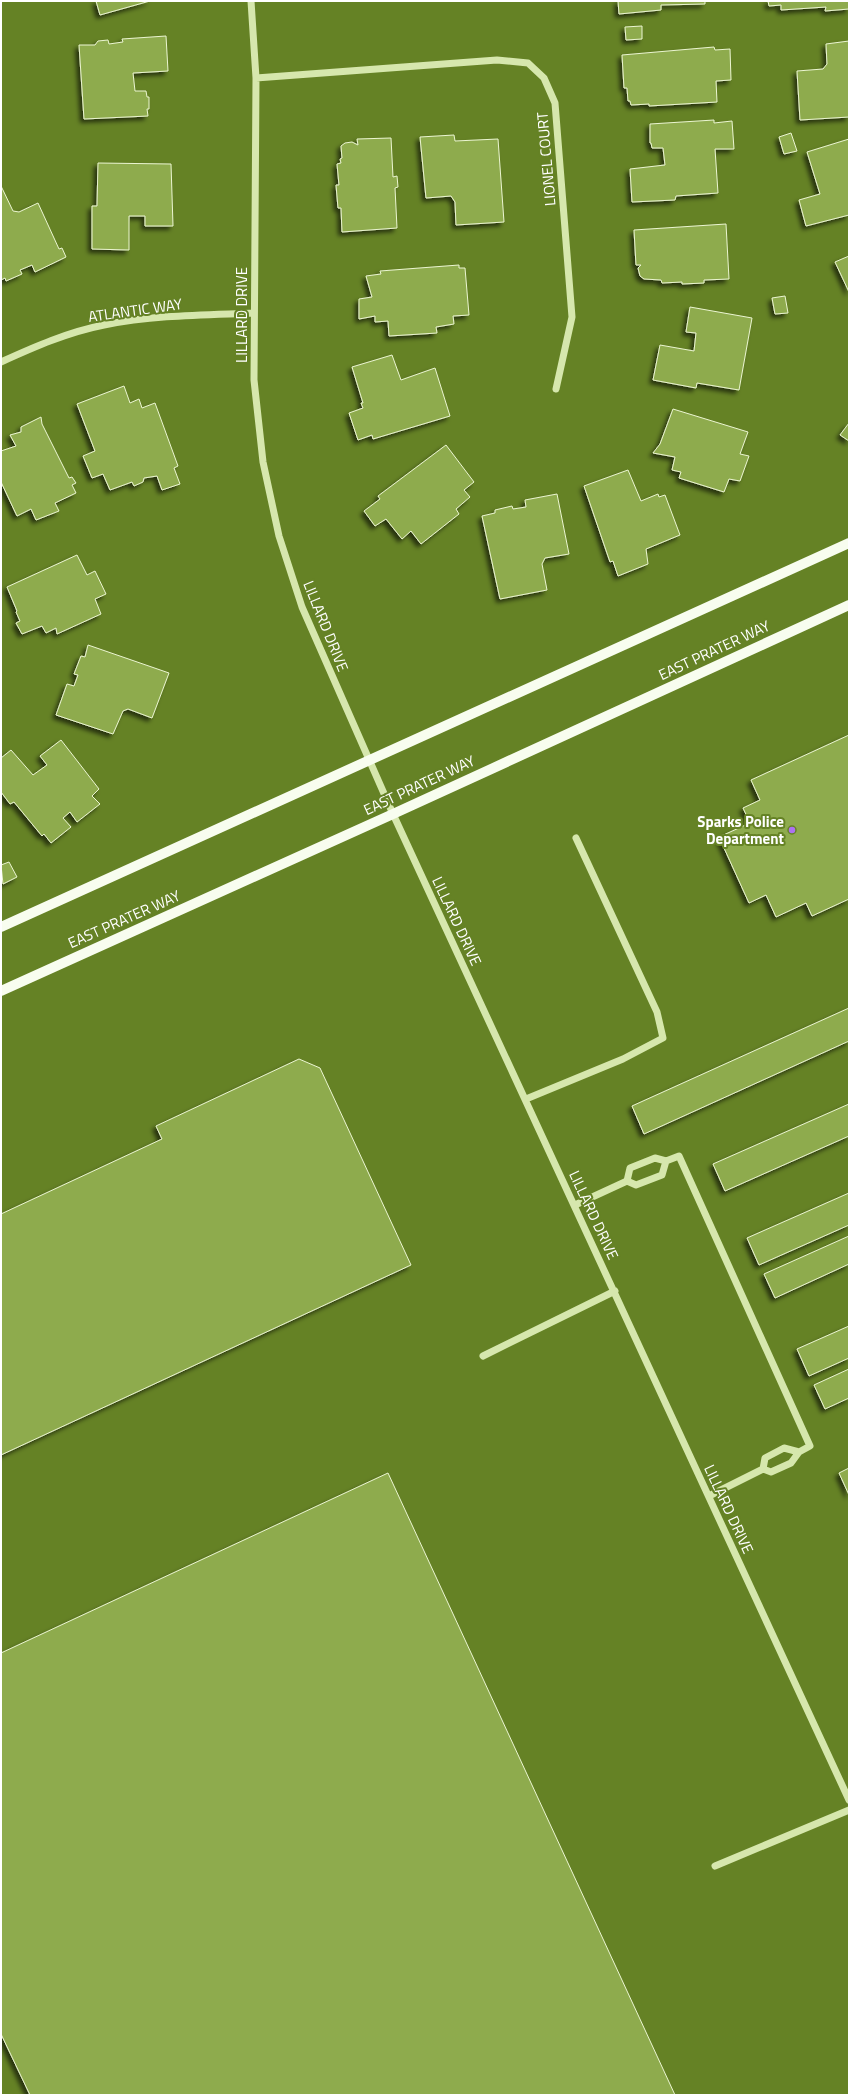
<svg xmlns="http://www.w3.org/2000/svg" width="850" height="2096" font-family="'Titillium Web',sans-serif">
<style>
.building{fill:#8eab4e;stroke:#ebf5d1;filter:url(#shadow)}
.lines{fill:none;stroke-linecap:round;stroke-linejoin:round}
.minor{stroke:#d6e7ad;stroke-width:7}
.major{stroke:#f8fdef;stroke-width:10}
.poi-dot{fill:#ac72f0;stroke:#658225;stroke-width:1.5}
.labels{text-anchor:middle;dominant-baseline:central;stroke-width:4;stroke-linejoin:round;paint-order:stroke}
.street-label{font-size:15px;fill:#fff;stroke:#658225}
.poi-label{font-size:15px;font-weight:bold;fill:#fff;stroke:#658225;text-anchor:end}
</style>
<defs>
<filter id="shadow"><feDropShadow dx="-3.5" dy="3.5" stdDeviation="2" flood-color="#0009"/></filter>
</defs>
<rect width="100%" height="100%" fill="#658225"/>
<path class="building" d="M 96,1 L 150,1 L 100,15 Z
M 618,1 L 705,1 L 705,4 L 661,5 L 661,10 L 619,14 Z
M 768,1 L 849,1 L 849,9 L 825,11 L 826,7 L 781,10 L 781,5 L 769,6 Z
M 642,26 L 642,39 L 626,40 L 625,27 Z
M 166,36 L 168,71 L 133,73 L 135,91 L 146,91 L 147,97 L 149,97 L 149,109 L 147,109 L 148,116 L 84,119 L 79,45 L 95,45 L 98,41 L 108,40 L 109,44 L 123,42 L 122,39 Z
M 849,41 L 849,117 L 800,120 L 797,71 L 823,69 L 827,64 L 826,44 Z
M 714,47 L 715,50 L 730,49 L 731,80 L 716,81 L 717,102 L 649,106 L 649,104 L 631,105 L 630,101 L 628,101 L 627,88 L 624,88 L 622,55 Z
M 714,120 L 714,123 L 732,121 L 734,149 L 715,149 L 718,193 L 676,196 L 675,200 L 632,202 L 630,169 L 665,165 L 663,148 L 652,148 L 651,143 L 650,143 L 650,124 Z
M 791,133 L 797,151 L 784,154 L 779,137 Z
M 454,135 L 455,141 L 498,139 L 504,222 L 456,225 L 455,202 L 451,196 L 426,198 L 420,137 Z
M 391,138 L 393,177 L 397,176 L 398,187 L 395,188 L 397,228 L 342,232 L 341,208 L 338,208 L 336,185 L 339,185 L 337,164 L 341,163 L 340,159 L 342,158 L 341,146 L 345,143 L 352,142 L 358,145 L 357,139 Z
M 849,139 L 849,215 L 806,226 L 799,200 L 820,194 L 807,152 Z
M 98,163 L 171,164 L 173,226 L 145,226 L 145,216 L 129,216 L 129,250 L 92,249 L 92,206 L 97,206 Z
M 1,186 L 13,211 L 19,212 L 38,203 L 59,249 L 62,248 L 66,257 L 35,272 L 32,265 L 20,270 L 22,274 L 6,281 L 5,278 L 1,280 Z
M 726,224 L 729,279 L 704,280 L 704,283 L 682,284 L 682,282 L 662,283 L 661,280 L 644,279 L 640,276 L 638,268 L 641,265 L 636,265 L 634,230 Z
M 849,256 L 849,292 L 835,262 Z
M 459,265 L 459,268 L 465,268 L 469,315 L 453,316 L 454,324 L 436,327 L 437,333 L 389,336 L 388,321 L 375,322 L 375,316 L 359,319 L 359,299 L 372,297 L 366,276 L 381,274 L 380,271 Z
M 785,296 L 788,313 L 775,314 L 772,298 Z
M 690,307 L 752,318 L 739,390 L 697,383 L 696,388 L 653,380 L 660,345 L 694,351 L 696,333 L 686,332 Z
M 392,355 L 401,380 L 435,368 L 450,416 L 373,439 L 372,435 L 358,440 L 349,413 L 363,408 L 361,403 L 363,403 L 352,367 Z
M 124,386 L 130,403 L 139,399 L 142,408 L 155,403 L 178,466 L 174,468 L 180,484 L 162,490 L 157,476 L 144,478 L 143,482 L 134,486 L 132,482 L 110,490 L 103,474 L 92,478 L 83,456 L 95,451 L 77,404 Z
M 673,409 L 748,432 L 740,454 L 749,456 L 740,481 L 729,479 L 724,492 L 679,478 L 681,472 L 672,470 L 675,457 L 653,453 L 660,444 Z
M 41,417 L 42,424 L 69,478 L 72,477 L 76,483 L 72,485 L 76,493 L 55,503 L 59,511 L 36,520 L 31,509 L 17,516 L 1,482 L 1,451 L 16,446 L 10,435 L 21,432 L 21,427 Z
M 849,423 L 849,441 L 840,435 Z
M 446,445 L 474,482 L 464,490 L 470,497 L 456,509 L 459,514 L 421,544 L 411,531 L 402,539 L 386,519 L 375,526 L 364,511 L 380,499 L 378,496 Z
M 628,470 L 641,501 L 658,494 L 659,497 L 665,495 L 680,535 L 646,549 L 648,564 L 618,576 L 613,561 L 610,562 L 584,486 Z
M 557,494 L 569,554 L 545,558 L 542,564 L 547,590 L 500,599 L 482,516 L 495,513 L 495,510 L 512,506 L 513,509 L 526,507 L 525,500 Z
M 77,555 L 87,575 L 95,571 L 106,594 L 95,599 L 101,614 L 57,634 L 56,628 L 46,633 L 42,626 L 22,634 L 16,623 L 20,621 L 16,612 L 17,611 L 7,587 Z
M 88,645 L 169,673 L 152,718 L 128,709 L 123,711 L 113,734 L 56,715 L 67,684 L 74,686 L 78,675 L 74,674 L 81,656 L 85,657 Z
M 849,735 L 849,899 L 812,916 L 806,903 L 776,917 L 766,895 L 749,903 L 719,837 L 750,823 L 743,808 L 760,800 L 751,780 Z
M 61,740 L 99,789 L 92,796 L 100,804 L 77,822 L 70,812 L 63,818 L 71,827 L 51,843 L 44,834 L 42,836 L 14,802 L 10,804 L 1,792 L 1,758 L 11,750 L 33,775 L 47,765 L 40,756 Z
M 9,862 L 17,877 L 3,884 L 1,865 Z
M 849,1008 L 849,1041 L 644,1134 L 632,1106 Z
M 299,1059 L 320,1068 L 411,1265 L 1,1455 L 1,1214 L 162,1139 L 156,1126 Z
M 849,1104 L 849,1136 L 725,1191 L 713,1164 Z
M 849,1193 L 849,1225 L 759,1265 L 747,1238 Z
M 849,1236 L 849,1264 L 775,1298 L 764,1274 Z
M 849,1326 L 849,1358 L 809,1376 L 797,1349 Z
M 849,1369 L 849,1398 L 825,1409 L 814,1385 Z
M 849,1468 L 849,1495 L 839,1473 Z
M 388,1473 L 675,2095 L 30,2095 L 1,2034 L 1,1653 Z"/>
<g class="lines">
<path class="minor" d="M 251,1 L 256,78 L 254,380 L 263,462 L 279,536 L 302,607 L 393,814 L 849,1800
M 256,78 L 497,60 L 528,63 L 544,78 L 555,103 L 572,317 L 556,389
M 1,362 C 34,347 68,332 104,325 C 154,315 204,315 254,313
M 526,1099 L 623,1059 L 663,1038 L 657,1012 L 576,838
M 666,1161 L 679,1156 L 810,1446 L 799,1452
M 575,1205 L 627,1181 L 636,1185 L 662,1175 L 666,1161 L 655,1158 L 630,1168 L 627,1181
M 483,1356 L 615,1291
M 709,1496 L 763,1469 L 771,1472 L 791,1463 L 799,1452 L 784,1448 L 765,1458 L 763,1469
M 715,1866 L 849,1810"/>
<path class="major" d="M 1,927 L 849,543
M 1,991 L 393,814 L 849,605"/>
</g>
<circle class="poi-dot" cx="792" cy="830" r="4"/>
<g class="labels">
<g class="street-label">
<text transform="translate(546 159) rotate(-95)">LIONEL COURT</text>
<text transform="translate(135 310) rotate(-8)">ATLANTIC WAY</text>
<text transform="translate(241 315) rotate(-90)">LILLARD DRIVE</text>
<text transform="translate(326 626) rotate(68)">LILLARD DRIVE</text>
<text transform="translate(714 650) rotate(-25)">EAST PRATER WAY</text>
<text transform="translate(419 785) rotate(-25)">EAST PRATER WAY</text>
<text transform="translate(124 919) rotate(-24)">EAST PRATER WAY</text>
<text transform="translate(457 921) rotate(65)">LILLARD DRIVE</text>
<text transform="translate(594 1215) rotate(65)">LILLARD DRIVE</text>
<text transform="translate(729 1509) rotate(65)">LILLARD DRIVE</text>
</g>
<g class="poi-label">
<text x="784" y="821">Sparks Police<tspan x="784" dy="17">Department</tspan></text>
</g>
</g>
<rect width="850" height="2096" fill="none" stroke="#ffffff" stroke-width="4"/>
</svg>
